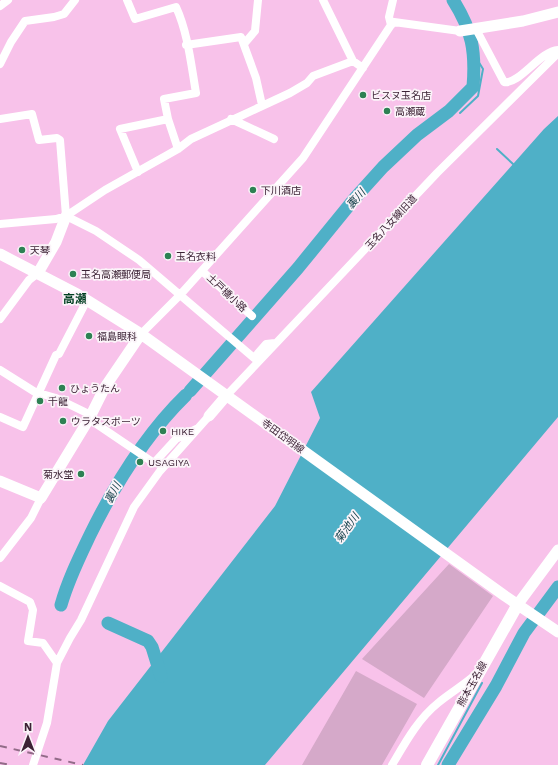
<svg xmlns="http://www.w3.org/2000/svg" width="558" height="765" font-family="'Work Sans','Noto Sans JP',sans-serif">
<style>
.green{fill:#d5a9c9}
.water{fill:#4fb0c7}
.lines{fill:none;stroke-linecap:round;stroke-linejoin:round}
.stream{stroke:#4fb0c7;stroke-width:2}
.river{stroke:#4fb0c7;stroke-width:13}
.street{stroke:#fff;stroke-width:8}
.secondary{stroke:#fff;stroke-width:11}
.primary{stroke:#fff;stroke-width:12}
.rail{stroke:#926b88;stroke-width:2;stroke-dasharray:7 7;stroke-linecap:butt}
.poi-dot{fill:#2d8153;stroke:#fbf4f9;stroke-width:1.5}
.labels{text-anchor:middle;dominant-baseline:central;stroke-width:3.5;stroke-linejoin:round;paint-order:stroke}
.poi-label{font-size:10px;fill:#3c2235;stroke:#fbf4f9;text-anchor:start}
.street-label{font-size:10px;fill:#3c2235;stroke:#fbf4f9}
.water-label{font-size:11px;font-style:italic;fill:#113e48;stroke:#fbf4f9}
.quarter-label{font-size:12px;font-weight:bold;fill:#003f21;stroke:#fbf4f9}
</style>
<rect width="100%" height="100%" fill="#f8c2ea"/>
<path class="green" d="M 449,564 L 493,596 L 424,698 L 362,659 Z
M 356,671 L 417,704 L 382,765 L 302,765 Z"/>
<path class="water" d="M 558,116 L 558,417 L 265,765 L 83,765 L 108,721 L 275,506 L 320,418 L 311,392 L 544,129 Z"/>
<g class="lines">
<path class="stream" d="M 460,113 L 478,96 L 483,69 L 475,56
M 497,149 L 513,164
M 438,765 L 482,683"/>
<path class="river" d="M 190,391 L 298,268 L 355,198 L 383,167 L 417,135 L 449,111 L 473,87 C 476,51 472,30 453,0
M 61,605 C 68,580 79,558 90,535 C 115,484 145,435 186,395
M 108,623 L 148,641 L 152,647 L 161,676
M 448,765 L 496,686 L 524,633 L 558,587"/>
<path class="street" d="M 127,0 L 135,19 L 176,7 C 188,33 191,64 196,93 L 164,99 L 168,119 L 178,149
M 323,0 L 353,61 L 363,68
M 0,6 L 8,0
M 391,25 L 389,17 L 393,0
M 476,29 L 504,82 C 519,85 540,51 558,50
M 244,44 L 255,31 L 258,0
M 186,45 L 241,37 L 256,78 L 262,105
M 0,64 L 11,42 L 25,21 L 54,17 L 64,14 L 75,0
M 0,119 L 32,114 L 39,140 L 57,138 L 60,140 L 66,216
M 231,119 L 274,139
M 138,172 L 120,129 L 168,119
M 66,216 L 96,231 L 139,260 L 254,358 L 266,344 L 275,343
M 0,224 L 56,219 L 66,216 L 105,190 L 178,149 L 191,139 L 290,93 L 307,83 L 313,76 L 353,61
M 202,271 L 252,316
M 0,319 L 29,280 L 38,273
M 141,334 L 180,295 L 303,158 L 391,25 L 394,22 L 460,31
M 0,370 L 35,392 L 56,398 L 91,415
M 227,395 L 437,173 L 558,53
M 0,417 L 23,427 L 56,355 L 59,354 L 87,300
M 89,419 L 154,463 L 176,439 L 196,429
M 0,558 L 31,518 L 41,498
M 0,586 L 30,602 L 33,610 L 28,641 L 43,643 L 57,663
M 33,765 L 47,723 L 57,663 L 70,638 L 81,620 L 134,507 L 160,471 L 209,416
M 392,765 C 405,743 418,719 438,703 C 450,693 464,685 475,675"/>
<path class="secondary" d="M 460,31 L 523,21 L 558,12
M 0,254 L 77,294 L 141,334 L 505,596 L 558,632
M 38,273 L 56,242 L 66,216
M 209,416 L 227,395
M 0,481 L 41,498 L 89,419 L 105,387 L 141,334
M 518,604 L 558,550"/>
<path class="primary" d="M 427,765 L 518,604"/>
<path class="rail" d="M 0,746 L 83,765
M 0,763 L 11,765"/>
</g>
<g class="poi-dot">
<circle cx="363" cy="95" r="4"/>
<circle cx="387" cy="111" r="4"/>
<circle cx="253" cy="190" r="4"/>
<circle cx="22" cy="250" r="4"/>
<circle cx="168" cy="256" r="4"/>
<circle cx="73" cy="274" r="4"/>
<circle cx="89" cy="336" r="4"/>
<circle cx="62" cy="388" r="4"/>
<circle cx="40" cy="401" r="4"/>
<circle cx="63" cy="421" r="4"/>
<circle cx="163" cy="431" r="4"/>
<circle cx="140" cy="462" r="4"/>
<circle cx="81" cy="474" r="4"/>
</g>
<g class="labels">
<g class="poi-label">
<text x="371" y="95">ビスヌ玉名店</text>
<text x="395" y="111">高瀬蔵</text>
<text x="261" y="190">下川酒店</text>
<text x="30" y="250">天琴</text>
<text x="176" y="256">玉名衣料</text>
<text x="81" y="274">玉名高瀬郵便局</text>
<text x="97" y="336">福島眼科</text>
<text x="70" y="388">ひょうたん</text>
<text x="48" y="401">千龍</text>
<text x="71" y="421">ウラタスポーツ</text>
<text x="171" y="431">HIKE</text>
<text x="148" y="462">USAGIYA</text>
<text x="73" y="474" text-anchor="end">菊水堂</text>
</g>
<g class="street-label">
<text transform="translate(391 222) rotate(-47)">玉名八女線旧道</text>
<text transform="translate(227 293) rotate(43)">土戸橋小路</text>
<text transform="translate(283 436) rotate(36)">寺田岱明線</text>
<text transform="translate(472 684) rotate(-61)">熊本玉名線</text>
</g>
<g class="water-label">
<text transform="translate(356 199) rotate(-49)">裏川</text>
<text transform="translate(113 493) rotate(-62)">裏川</text>
<text transform="translate(347 528) rotate(-54)">菊池川</text>
</g>
<g class="quarter-label">
<text x="75" y="299">高瀬</text>
</g>
</g>
<g transform="translate(28 737)" stroke="#fbf4f9" stroke-width="3" paint-order="stroke">
<path d="M0-3L7 15L0 10L-7 15Z" fill="#3c2235"/>
<text y="-6" font-size="11" font-weight="bold" text-anchor="middle" fill="#3c2235">N</text>
</g>
</svg>
